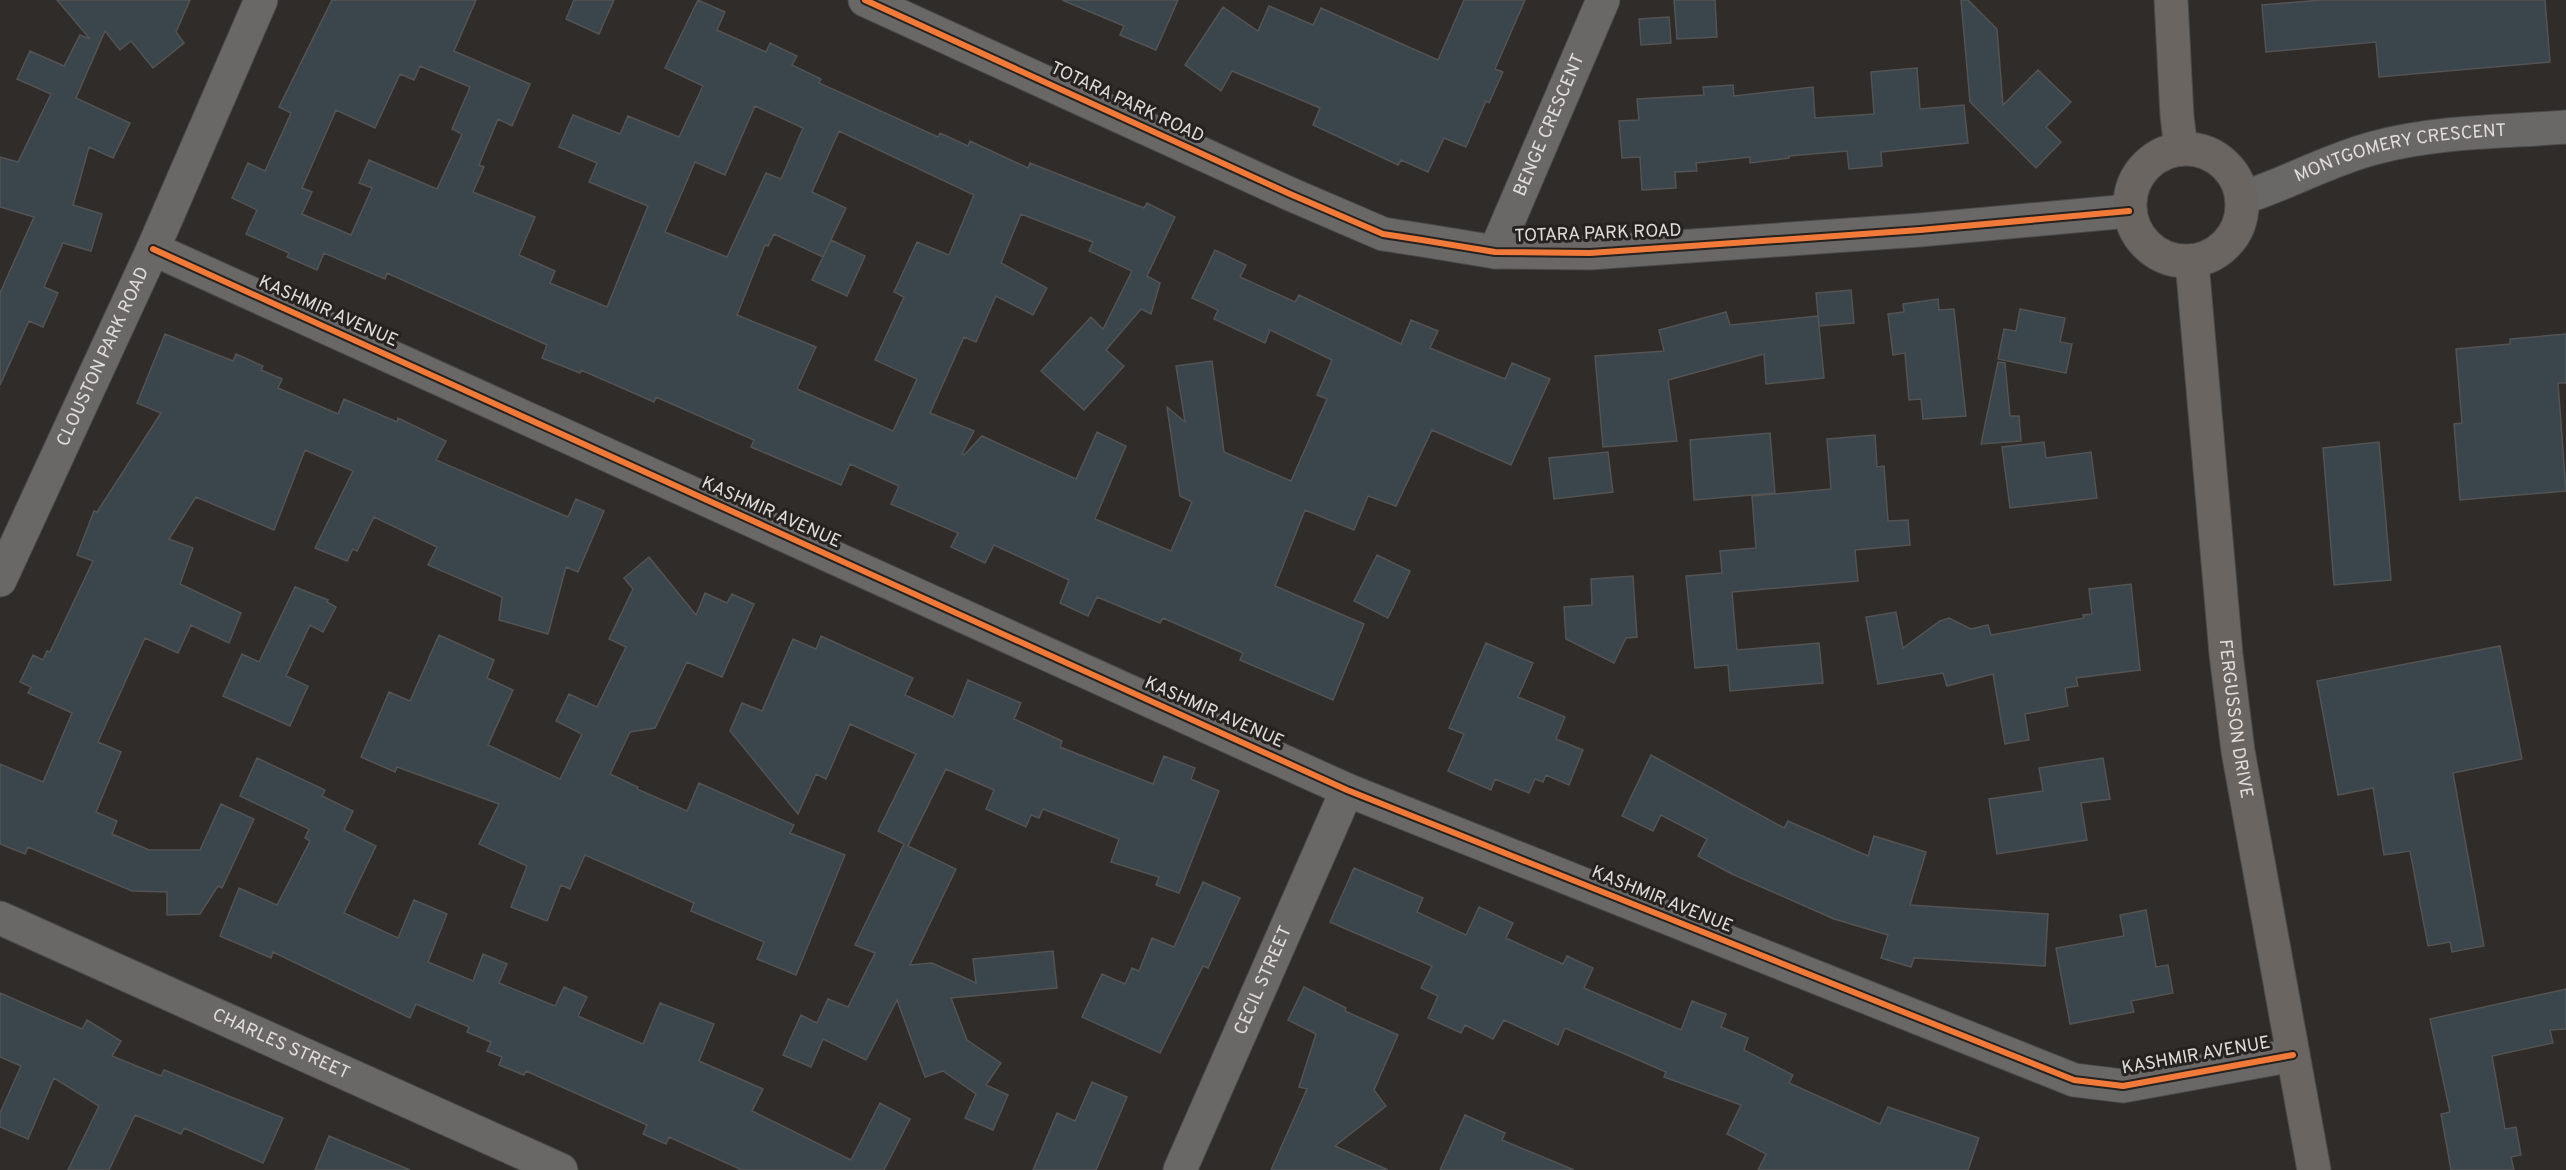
<svg xmlns="http://www.w3.org/2000/svg" width="2566" height="1170" font-family="Overpass,sans-serif">
<style>
.building{fill:#3b464c;stroke:#545353;stroke-width:1.5;fill-rule:evenodd}
.lines{fill:none;stroke-linecap:round;stroke-linejoin:round}
.minor-casing{stroke:#4b4947;stroke-width:35}
.major-casing{stroke:#4b4947;stroke-width:35}
.minor{stroke:#6a6867;stroke-width:33}
.major{stroke:#6b6561;stroke-width:33}
.cycleway-casing{stroke:#26221f;stroke-width:10}
.cycleway{stroke:#f17a3a;stroke-width:6}
.labels{text-anchor:middle;dominant-baseline:central;stroke-width:6;stroke-linejoin:round;paint-order:stroke}
.street-label{font-size:18px;fill:#e0dddb;stroke:#26221f}
</style>
<rect width="100%" height="100%" fill="#2f2c2a"/>
<path class="building" d="M 57,0 L 190,0 L 176,32 L 184,43 L 153,68 L 131,41 L 120,50 L 105,31 L 76,98 L 130,123 L 113,158 L 89,147 L 73,205 L 102,214 L 91,251 L 63,243 L 44,287 L 58,293 L 43,327 L 29,321 L 0,385 L 0,293 L 34,217 L 0,207 L 0,157 L 18,162 L 51,94 L 17,79 L 30,51 L 64,66 L 80,35 L 90,39 Z
M 332,0 L 476,0 L 454,51 L 530,84 L 512,126 L 498,119 L 479,165 L 484,167 L 473,192 L 535,217 L 519,255 L 555,271 L 550,283 L 607,307 L 648,206 L 589,182 L 597,163 L 559,147 L 573,115 L 620,134 L 628,116 L 679,137 L 703,86 L 665,68 L 698,0 L 725,12 L 717,30 L 766,52 L 770,43 L 797,56 L 792,65 L 821,79 L 819,83 L 938,137 L 940,133 L 968,146 L 970,141 L 1028,168 L 1030,163 L 1144,208 L 1147,203 L 1175,217 L 1147,276 L 1160,283 L 1151,314 L 1141,309 L 1106,350 L 1124,366 L 1084,410 L 1041,371 L 1091,317 L 1103,329 L 1132,271 L 1089,251 L 1093,242 L 1021,214 L 1001,263 L 1047,288 L 1033,315 L 996,296 L 976,342 L 964,337 L 930,413 L 974,431 L 962,454 L 964,455 L 982,436 L 1076,479 L 1097,432 L 1126,446 L 1095,519 L 1171,551 L 1192,502 L 1180,496 L 1167,407 L 1185,422 L 1176,366 L 1212,361 L 1224,452 L 1291,481 L 1327,399 L 1317,395 L 1332,360 L 1270,330 L 1265,343 L 1214,319 L 1218,310 L 1192,298 L 1215,250 L 1246,265 L 1240,277 L 1295,302 L 1299,295 L 1401,344 L 1411,320 L 1438,331 L 1430,348 L 1505,379 L 1512,363 L 1550,379 L 1511,465 L 1432,430 L 1396,506 L 1368,496 L 1354,530 L 1305,510 L 1275,586 L 1364,624 L 1333,700 L 1240,660 L 1243,653 L 1163,618 L 1160,623 L 1097,597 L 1088,616 L 1060,603 L 1069,580 L 994,545 L 985,563 L 951,547 L 958,533 L 891,504 L 899,486 L 850,464 L 841,485 L 751,447 L 754,440 L 656,397 L 654,402 L 581,370 L 580,373 L 542,358 L 547,345 L 387,273 L 385,279 L 324,253 L 317,270 L 287,257 L 289,253 L 246,234 L 257,210 L 232,198 L 248,163 L 265,171 L 291,113 L 279,107 ZM 420,66 L 470,87 L 452,129 L 462,134 L 437,189 L 369,160 L 359,183 L 372,188 L 351,235 L 302,214 L 312,192 L 302,188 L 336,110 L 375,128 L 400,74 L 414,80 ZM 755,106 L 803,128 L 781,179 L 766,173 L 727,257 L 665,232 L 695,162 L 725,175 ZM 839,131 L 974,195 L 949,255 L 917,242 L 894,292 L 904,297 L 875,360 L 917,379 L 893,431 L 797,389 L 816,347 L 737,315 L 765,245 L 768,246 L 774,234 L 823,257 L 846,208 L 812,192 Z
M 574,0 L 614,0 L 599,34 L 566,19 Z
M 1062,0 L 1178,0 L 1156,50 L 1120,35 L 1124,26 Z
M 1464,0 L 1525,0 L 1495,69 L 1503,72 L 1489,103 L 1486,101 L 1466,147 L 1444,138 L 1428,172 L 1401,160 L 1398,165 L 1313,125 L 1320,108 L 1232,71 L 1221,91 L 1185,65 L 1223,7 L 1258,31 L 1269,6 L 1313,25 L 1321,8 L 1438,60 Z
M 1674,0 L 1715,0 L 1717,37 L 1677,39 Z
M 1961,0 L 1968,0 L 1997,29 L 2003,105 L 2038,70 L 2071,102 L 2046,127 L 2061,142 L 2036,168 L 1970,102 Z
M 2321,0 L 2545,0 L 2550,62 L 2379,77 L 2376,42 L 2266,52 L 2262,5 Z
M 1669,17 L 1671,43 L 1641,45 L 1639,19 Z
M 1917,68 L 1920,109 L 1964,105 L 1968,143 L 1881,152 L 1882,166 L 1849,169 L 1847,151 L 1789,156 L 1789,158 L 1750,163 L 1750,157 L 1696,163 L 1697,171 L 1675,172 L 1676,188 L 1642,190 L 1640,157 L 1622,158 L 1619,121 L 1639,120 L 1637,99 L 1704,95 L 1703,87 L 1733,85 L 1734,96 L 1813,87 L 1815,118 L 1874,114 L 1871,72 Z
M 831,240 L 865,256 L 847,296 L 812,280 Z
M 1851,290 L 1854,323 L 1819,326 L 1816,293 Z
M 1938,299 L 1939,310 L 1954,309 L 1966,416 L 1923,419 L 1921,399 L 1909,400 L 1905,353 L 1893,355 L 1888,314 L 1904,312 L 1903,304 Z
M 2020,309 L 2065,318 L 2060,342 L 2072,344 L 2066,373 L 1998,359 L 2004,329 L 2016,331 Z
M 1726,312 L 1730,325 L 1818,316 L 1824,378 L 1766,384 L 1764,354 L 1668,380 L 1677,441 L 1603,447 L 1595,356 L 1664,351 L 1659,330 Z
M 165,334 L 233,361 L 236,354 L 263,366 L 261,370 L 282,379 L 278,388 L 338,414 L 344,399 L 397,422 L 398,418 L 446,441 L 436,460 L 568,517 L 576,499 L 604,511 L 578,572 L 566,567 L 548,634 L 499,620 L 502,597 L 428,565 L 437,547 L 374,517 L 357,551 L 353,549 L 347,561 L 315,548 L 353,471 L 305,450 L 274,530 L 196,497 L 169,539 L 193,548 L 180,584 L 241,613 L 229,643 L 191,625 L 178,653 L 145,638 L 98,742 L 121,752 L 96,812 L 117,821 L 112,834 L 149,850 L 200,850 L 221,804 L 254,819 L 222,888 L 218,886 L 200,914 L 167,915 L 167,892 L 132,891 L 28,847 L 25,854 L 0,844 L 0,764 L 43,782 L 72,713 L 28,693 L 31,687 L 20,682 L 33,655 L 43,660 L 47,651 L 50,652 L 93,561 L 77,555 L 94,511 L 97,512 L 161,413 L 137,403 Z
M 2566,334 L 2566,383 L 2558,383 L 2566,491 L 2460,500 L 2454,424 L 2462,423 L 2456,349 L 2510,344 L 2510,339 Z
M 1998,362 L 2005,363 L 2010,416 L 2019,416 L 2021,441 L 1981,444 Z
M 1770,433 L 1775,493 L 1694,500 L 1690,440 Z
M 1875,435 L 1877,467 L 1884,466 L 1888,521 L 1908,520 L 1910,545 L 1855,550 L 1858,581 L 1732,592 L 1737,650 L 1819,643 L 1823,683 L 1730,691 L 1728,665 L 1695,668 L 1686,576 L 1722,573 L 1720,551 L 1756,548 L 1752,496 L 1831,489 L 1827,439 Z
M 2044,442 L 2046,458 L 2091,452 L 2097,498 L 2010,508 L 2002,447 Z
M 2379,442 L 2391,580 L 2334,585 L 2323,448 Z
M 1608,452 L 1613,492 L 1554,499 L 1549,458 Z
M 1377,555 L 1410,571 L 1388,618 L 1354,601 Z
M 649,557 L 696,615 L 705,593 L 727,603 L 732,594 L 754,604 L 722,677 L 687,662 L 655,728 L 630,732 L 610,774 L 638,787 L 637,789 L 687,811 L 699,783 L 794,825 L 790,833 L 845,855 L 796,975 L 757,959 L 764,942 L 691,911 L 694,903 L 585,855 L 570,889 L 561,885 L 547,921 L 511,907 L 527,866 L 479,844 L 499,804 L 397,767 L 395,772 L 361,757 L 389,692 L 410,701 L 439,635 L 494,660 L 487,678 L 513,690 L 488,745 L 560,779 L 582,734 L 556,721 L 569,694 L 597,707 L 626,647 L 609,639 L 633,589 L 624,578 Z
M 1633,576 L 1637,637 L 1626,638 L 1614,663 L 1566,639 L 1564,607 L 1592,605 L 1591,579 Z
M 2131,584 L 2140,670 L 2076,678 L 2078,686 L 2065,688 L 2068,706 L 2025,714 L 2029,740 L 2005,744 L 1993,674 L 1947,686 L 1943,673 L 1878,684 L 1866,617 L 1896,612 L 1903,648 L 1940,621 L 1949,618 L 1971,629 L 1988,625 L 1991,635 L 2084,618 L 2083,615 L 2092,614 L 2089,589 Z
M 295,587 L 328,600 L 327,602 L 336,607 L 323,632 L 310,625 L 286,676 L 308,686 L 290,726 L 223,696 L 242,654 L 259,662 Z
M 821,636 L 913,678 L 905,695 L 953,717 L 968,680 L 1021,703 L 1014,719 L 1062,741 L 1060,747 L 1153,784 L 1164,756 L 1195,768 L 1191,779 L 1219,791 L 1179,893 L 1156,885 L 1159,877 L 1111,862 L 1119,839 L 1043,809 L 1039,818 L 1031,815 L 1026,827 L 986,809 L 994,790 L 946,769 L 908,846 L 956,869 L 910,965 L 932,963 L 976,983 L 973,959 L 1053,951 L 1057,988 L 951,998 L 967,1040 L 1001,1063 L 986,1085 L 1008,1095 L 993,1130 L 965,1118 L 976,1094 L 943,1071 L 925,1077 L 897,1000 L 866,1060 L 823,1039 L 811,1067 L 783,1055 L 801,1015 L 817,1023 L 828,999 L 848,1007 L 875,953 L 855,945 L 904,844 L 878,831 L 916,754 L 850,724 L 826,779 L 816,774 L 798,814 L 730,731 L 742,703 L 762,711 L 793,639 L 816,649 Z
M 1486,643 L 1533,663 L 1518,697 L 1565,717 L 1556,739 L 1583,750 L 1569,785 L 1546,775 L 1543,782 L 1535,779 L 1529,793 L 1495,779 L 1491,790 L 1448,771 L 1464,734 L 1449,728 Z
M 2500,646 L 2522,759 L 2453,773 L 2484,946 L 2452,952 L 2450,942 L 2428,946 L 2410,851 L 2384,855 L 2373,788 L 2338,795 L 2317,681 Z
M 1651,755 L 1784,828 L 1788,821 L 1868,856 L 1874,836 L 1926,852 L 1910,905 L 2048,914 L 2045,966 L 1914,958 L 1911,967 L 1881,958 L 1888,935 L 1834,919 L 1732,874 L 1698,856 L 1707,839 L 1661,815 L 1653,831 L 1622,816 Z
M 257,758 L 325,790 L 322,796 L 353,811 L 344,830 L 376,846 L 344,913 L 398,938 L 414,900 L 447,914 L 428,962 L 473,981 L 483,954 L 507,964 L 499,983 L 555,1006 L 564,987 L 587,997 L 578,1016 L 643,1044 L 660,1003 L 714,1024 L 699,1061 L 763,1089 L 752,1111 L 851,1160 L 880,1103 L 910,1119 L 884,1170 L 742,1170 L 669,1137 L 666,1144 L 643,1134 L 647,1125 L 526,1071 L 524,1075 L 499,1065 L 502,1057 L 487,1051 L 491,1042 L 467,1032 L 469,1027 L 416,1004 L 410,1018 L 273,952 L 271,958 L 220,936 L 239,888 L 277,905 L 310,841 L 305,838 L 309,829 L 240,796 Z
M 2103,758 L 2110,799 L 2081,803 L 2087,840 L 1997,854 L 1989,799 L 2043,791 L 2039,768 Z
M 1354,868 L 1423,898 L 1417,912 L 1466,935 L 1479,907 L 1513,923 L 1506,938 L 1563,964 L 1567,956 L 1593,968 L 1584,988 L 1681,1030 L 1692,1001 L 1726,1014 L 1721,1027 L 1748,1038 L 1744,1050 L 1793,1075 L 1789,1083 L 1880,1124 L 1888,1107 L 1979,1138 L 1968,1170 L 1758,1170 L 1766,1154 L 1727,1134 L 1741,1105 L 1664,1077 L 1666,1072 L 1565,1028 L 1558,1045 L 1504,1020 L 1493,1039 L 1465,1025 L 1461,1033 L 1428,1018 L 1438,996 L 1421,988 L 1432,966 L 1330,922 Z
M 1203,882 L 1240,898 L 1208,968 L 1203,966 L 1160,1053 L 1082,1017 L 1102,974 L 1125,984 L 1132,968 L 1139,971 L 1152,938 L 1174,947 Z
M 2146,910 L 2156,967 L 2168,965 L 2173,993 L 2131,1001 L 2134,1012 L 2070,1024 L 2056,948 L 2124,936 L 2120,915 Z
M 1304,987 L 1346,1008 L 1345,1011 L 1398,1035 L 1374,1090 L 1386,1106 L 1335,1146 L 1388,1170 L 1271,1170 L 1307,1089 L 1299,1087 L 1316,1034 L 1288,1020 Z
M 2566,989 L 2566,1029 L 2550,1030 L 2553,1043 L 2492,1056 L 2505,1129 L 2516,1127 L 2521,1155 L 2511,1157 L 2514,1170 L 2451,1170 L 2441,1114 L 2450,1112 L 2430,1019 Z
M 0,993 L 82,1029 L 87,1020 L 121,1041 L 112,1056 L 161,1076 L 164,1070 L 283,1118 L 263,1163 L 184,1128 L 181,1134 L 135,1115 L 109,1170 L 68,1170 L 99,1106 L 54,1078 L 28,1139 L 0,1127 L 0,1113 L 21,1066 L 0,1057 Z
M 1092,1082 L 1127,1097 L 1096,1170 L 1033,1170 L 1057,1113 L 1075,1121 Z
M 1465,1115 L 1505,1133 L 1502,1140 L 1574,1170 L 1440,1170 Z
M 329,1136 L 410,1170 L 315,1170 Z"/>
<g class="lines">
<g class="minor-casing">
<g id="minor">
<path d="M 865,0 L 1290,194 L 1383,234 L 1422,240 L 1495,252 L 1590,253 L 1920,230 L 2129,211"/>
<path id="s1" d="M 2242,198 C 2287,184 2328,160 2374,148 C 2436,131 2503,132 2566,127"/>
<path d="M 153,249 L 1347,790 L 2074,1080 L 2123,1086 L 2293,1055"/>
<path id="s2" d="M 1495,252 L 1603,0"/>
<path id="s3" d="M 0,580 L 153,249 L 261,0"/>
<path id="s4" d="M 0,918 L 561,1170"/>
<path id="s5" d="M 1180,1170 L 1347,790"/>
</g>
</g>
<g class="major-casing">
<g id="major">
<path d="M 2171,0 L 2177,116 L 2181,149"/>
<circle cx="2186" cy="205" r="56"/>
<path id="s6" d="M 2192,262 L 2226,654 L 2238,751 L 2314,1170"/>
</g>
</g>
<use href="#minor" class="minor"/>
<use href="#major" class="major"/>
<g class="cycleway-casing">
<path id="cycleway" d="M 865,0 L 1290,194 L 1383,234 L 1422,240 L 1495,252 L 1590,253 L 1920,230 L 2129,211
M 153,249 L 1347,790 L 2074,1080 L 2123,1086 L 2293,1055"/>
</g>
<use href="#cycleway" class="cycleway"/>
</g>
<g class="labels">
<g class="street-label">
<text transform="translate(1127 103) rotate(25)">TOTARA PARK ROAD</text>
<text stroke="none"><textPath href="#s2" startOffset="138">BENGE CRESCENT</textPath></text>
<text stroke="none"><textPath href="#s1" startOffset="166">MONTGOMERY CRESCENT</textPath></text>
<text transform="translate(1598 234) rotate(-2)">TOTARA PARK ROAD</text>
<text transform="translate(328 312) rotate(24)">KASHMIR AVENUE</text>
<text stroke="none"><textPath href="#s3" startOffset="246">CLOUSTON PARK ROAD</textPath></text>
<text transform="translate(771 513) rotate(24)">KASHMIR AVENUE</text>
<text transform="translate(1214 713) rotate(24)">KASHMIR AVENUE</text>
<text stroke="none"><textPath href="#s6" startOffset="459">FERGUSSON DRIVE</textPath></text>
<text transform="translate(1662 900) rotate(22)">KASHMIR AVENUE</text>
<text stroke="none"><textPath href="#s5" startOffset="207">CECIL STREET</textPath></text>
<text stroke="none"><textPath href="#s4" startOffset="308">CHARLES STREET</textPath></text>
<text transform="translate(2196 1056) rotate(-10)">KASHMIR AVENUE</text>
</g>
</g>
</svg>
